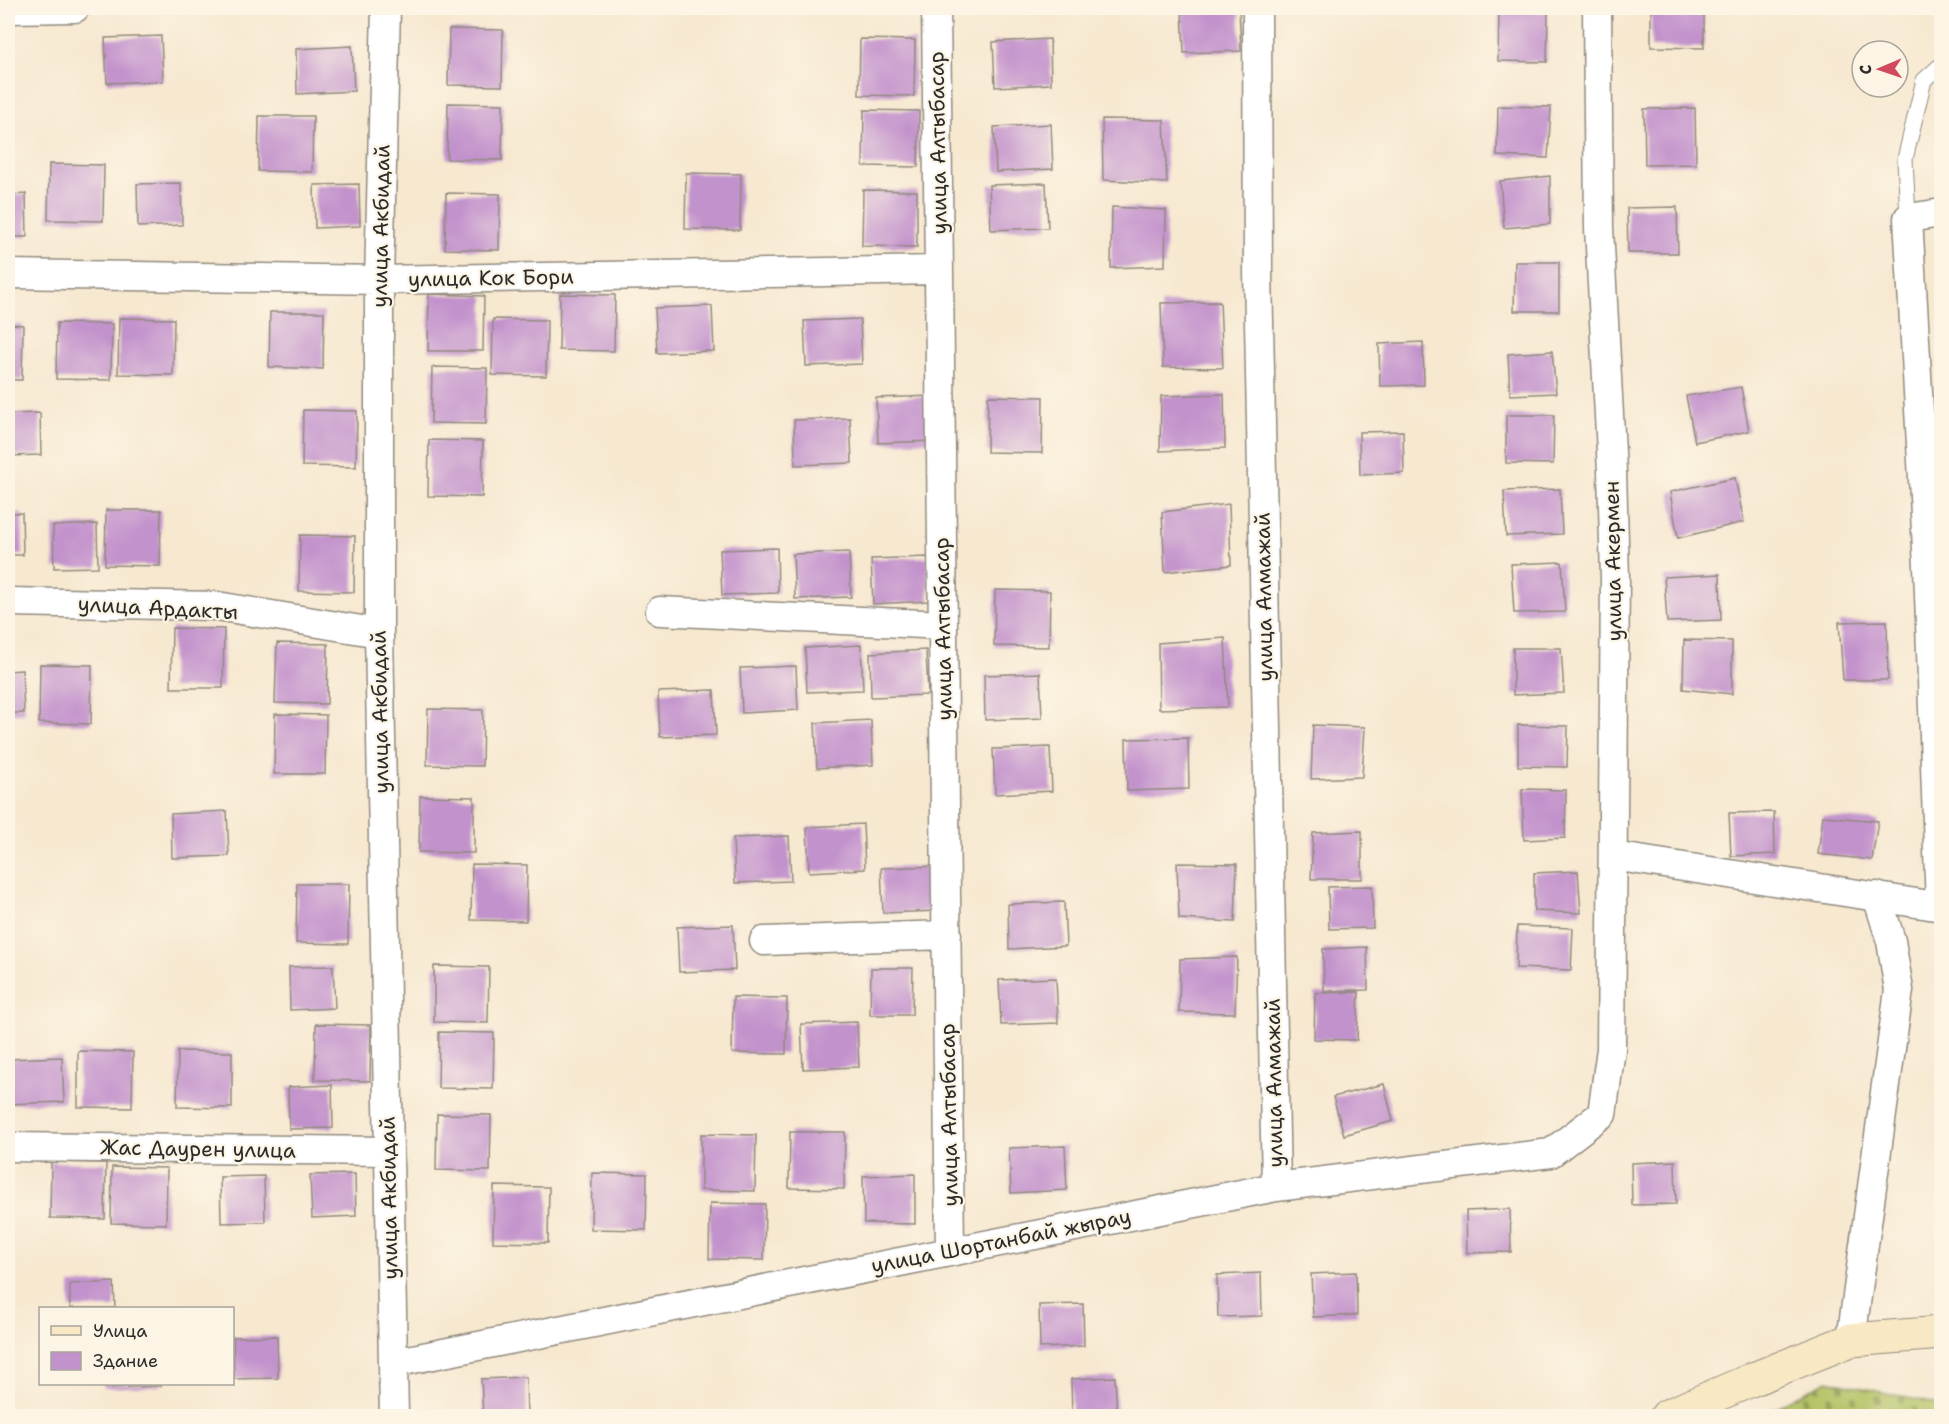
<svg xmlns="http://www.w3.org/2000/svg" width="1949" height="1424" font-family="'Shantell Sans',sans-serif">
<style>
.cemetery{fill:url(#cemetery-stones);stroke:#707748;stroke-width:1.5}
.building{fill:#c292cc}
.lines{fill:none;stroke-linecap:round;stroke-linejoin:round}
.lane-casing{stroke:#918a7e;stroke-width:17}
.street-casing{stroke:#918a7e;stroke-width:31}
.secondary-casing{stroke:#918a7e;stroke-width:35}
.lane{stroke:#fff;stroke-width:15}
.street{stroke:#fff;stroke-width:28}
.secondary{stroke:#f8e8c3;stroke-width:33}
.labels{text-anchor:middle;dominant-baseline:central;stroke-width:4.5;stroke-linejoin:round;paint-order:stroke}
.street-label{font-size:21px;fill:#2b2b2b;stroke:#fcf5e5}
</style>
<defs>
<pattern id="cemetery-stones" width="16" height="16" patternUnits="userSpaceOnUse" patternTransform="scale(1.5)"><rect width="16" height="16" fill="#b5c366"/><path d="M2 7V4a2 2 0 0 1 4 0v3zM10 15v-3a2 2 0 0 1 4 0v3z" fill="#939f54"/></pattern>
</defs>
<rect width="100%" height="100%" fill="#fcf5e5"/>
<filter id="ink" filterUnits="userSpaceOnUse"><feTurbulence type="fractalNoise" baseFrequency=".0167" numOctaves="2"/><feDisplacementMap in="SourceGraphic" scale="12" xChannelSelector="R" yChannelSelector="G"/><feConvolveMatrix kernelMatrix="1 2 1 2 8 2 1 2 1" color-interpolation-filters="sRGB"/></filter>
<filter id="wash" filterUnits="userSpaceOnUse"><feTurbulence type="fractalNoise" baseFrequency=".008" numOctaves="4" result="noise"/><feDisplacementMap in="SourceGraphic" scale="24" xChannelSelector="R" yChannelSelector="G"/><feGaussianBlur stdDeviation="1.35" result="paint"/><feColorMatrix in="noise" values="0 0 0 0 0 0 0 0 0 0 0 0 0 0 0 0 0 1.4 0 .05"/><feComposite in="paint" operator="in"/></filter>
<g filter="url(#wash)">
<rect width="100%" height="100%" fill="#f7e8d0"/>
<path class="cemetery" d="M 1827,1380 L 1941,1405 L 1941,1416 L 1760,1416 Z"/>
<g id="blocks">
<path class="building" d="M 1239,8 L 1241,51 L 1184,53 L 1182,9 Z
M 1651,8 L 1704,8 L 1704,48 L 1651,47 Z
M 1499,10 L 1548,12 L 1547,62 L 1498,61 Z
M 449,29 L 503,30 L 502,86 L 448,85 Z
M 161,36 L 163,81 L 107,83 L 105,38 Z
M 860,39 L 915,40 L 914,96 L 859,95 Z
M 1050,39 L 1051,84 L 995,87 L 993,42 Z
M 352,46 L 354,91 L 297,94 L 296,49 Z
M 448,103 L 503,104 L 502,160 L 447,159 Z
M 1498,106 L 1551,107 L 1548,158 L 1497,156 Z
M 1695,108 L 1696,164 L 1645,165 L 1644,109 Z
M 864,110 L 919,111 L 918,167 L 863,166 Z
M 259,116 L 313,116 L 312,172 L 258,171 Z
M 1102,119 L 1164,120 L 1167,183 L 1103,180 Z
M 1051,124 L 1053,169 L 996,172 L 994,127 Z
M 49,164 L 104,165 L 103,221 L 48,220 Z
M 686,173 L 741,174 L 740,230 L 685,229 Z
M 1550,176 L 1550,224 L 1504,228 L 1500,181 Z
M 181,183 L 182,225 L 138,227 L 137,184 Z
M 1046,183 L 1048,228 L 991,230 L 989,185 Z
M 359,184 L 360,226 L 315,228 L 314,185 Z
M 863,190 L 917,191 L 917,247 L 862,246 Z
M 446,193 L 500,194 L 499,250 L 445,249 Z
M 26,194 L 27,237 L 8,237 L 8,195 Z
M 1112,207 L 1166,210 L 1165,266 L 1111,268 Z
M 1677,207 L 1678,253 L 1628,253 L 1627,208 Z
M 1515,262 L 1559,262 L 1559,311 L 1514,311 Z
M 429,294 L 484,296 L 483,351 L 428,351 Z
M 560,294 L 615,295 L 614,351 L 559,350 Z
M 1220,302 L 1223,368 L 1163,367 L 1161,303 Z
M 712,306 L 714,351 L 657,353 L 655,308 Z
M 270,312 L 324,312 L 323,369 L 269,367 Z
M 119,318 L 174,319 L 173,375 L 118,374 Z
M 493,319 L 547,320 L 546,376 L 492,375 Z
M 860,319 L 862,364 L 806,366 L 804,321 Z
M 57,323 L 112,324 L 111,380 L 56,379 Z
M 8,324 L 23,325 L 22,380 L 8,380 Z
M 1423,342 L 1424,385 L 1380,386 L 1379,344 Z
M 1552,351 L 1556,393 L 1510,395 L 1508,354 Z
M 432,367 L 487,368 L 486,424 L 431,423 Z
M 1741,387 L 1749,431 L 1695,442 L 1686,396 Z
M 1224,394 L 1225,448 L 1160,451 L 1161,396 Z
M 933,396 L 934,441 L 878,443 L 876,398 Z
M 988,396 L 1043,397 L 1042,453 L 987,452 Z
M 303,410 L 357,411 L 356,467 L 302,466 Z
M 40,413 L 41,455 L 8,456 L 8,414 Z
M 1506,415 L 1554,415 L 1553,464 L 1506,463 Z
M 850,418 L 852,463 L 795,465 L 794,420 Z
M 1403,431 L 1404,473 L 1360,475 L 1359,432 Z
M 429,440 L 483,441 L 482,497 L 428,496 Z
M 1735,478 L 1744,522 L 1678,538 L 1670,492 Z
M 1560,489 L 1562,534 L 1506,536 L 1504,491 Z
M 1229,504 L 1231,565 L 1165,572 L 1162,512 Z
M 106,510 L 161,510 L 160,566 L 105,565 Z
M 8,513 L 22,513 L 23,555 L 8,555 Z
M 97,524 L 98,567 L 54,568 L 53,526 Z
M 300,535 L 355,536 L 354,592 L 299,591 Z
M 777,548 L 778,593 L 722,595 L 720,550 Z
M 849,552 L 851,597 L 795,599 L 793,554 Z
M 928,557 L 929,601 L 873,604 L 871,559 Z
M 1562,562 L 1565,612 L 1514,613 L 1511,564 Z
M 1720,574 L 1721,620 L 1667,622 L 1664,577 Z
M 995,590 L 1050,591 L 1049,647 L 994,646 Z
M 1887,621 L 1888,680 L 1843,680 L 1839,622 Z
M 172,628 L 224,629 L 223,688 L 171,688 Z
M 1225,638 L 1228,707 L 1159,709 L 1158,643 Z
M 1684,640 L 1732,641 L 1732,694 L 1683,689 Z
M 277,643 L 328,644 L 327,704 L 275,703 Z
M 861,645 L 863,690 L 807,692 L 805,648 Z
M 1513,648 L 1561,648 L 1564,693 L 1513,695 Z
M 926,650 L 928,695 L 871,697 L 870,653 Z
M 40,664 L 92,665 L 91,724 L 39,723 Z
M 796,666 L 798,710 L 742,713 L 740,668 Z
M 22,670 L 24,713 L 8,713 L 8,671 Z
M 1040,673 L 1042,718 L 985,720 L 984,675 Z
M 714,690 L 716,735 L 660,737 L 658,692 Z
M 428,709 L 483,710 L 482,766 L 427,765 Z
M 275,714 L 326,715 L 325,774 L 274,774 Z
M 871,720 L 873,765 L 817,768 L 815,723 Z
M 1313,725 L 1365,727 L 1362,777 L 1311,779 Z
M 1518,725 L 1568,726 L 1567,767 L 1518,766 Z
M 1188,738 L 1189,789 L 1127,791 L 1126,739 Z
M 1050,747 L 1052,791 L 995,794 L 993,749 Z
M 1522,789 L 1566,790 L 1565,838 L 1524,840 Z
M 420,796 L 474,797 L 474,853 L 419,852 Z
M 227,811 L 229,856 L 172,858 L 171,814 Z
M 1774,812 L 1775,854 L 1731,856 L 1729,813 Z
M 1823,816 L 1878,821 L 1872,860 L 1818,854 Z
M 863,824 L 865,869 L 809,872 L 807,827 Z
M 1362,831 L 1362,879 L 1311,879 L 1313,833 Z
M 789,836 L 791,881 L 735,883 L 733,838 Z
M 1177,863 L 1237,864 L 1235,922 L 1179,919 Z
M 472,864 L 527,865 L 526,921 L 471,920 Z
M 938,866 L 939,911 L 883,913 L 881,868 Z
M 1578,871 L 1581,913 L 1534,911 L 1534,873 Z
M 297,884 L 349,884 L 348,944 L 296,943 Z
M 1372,886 L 1373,928 L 1329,929 L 1328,887 Z
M 1064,902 L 1066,946 L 1009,949 L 1008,904 Z
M 733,925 L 735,970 L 679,972 L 677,927 Z
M 1517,926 L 1573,928 L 1571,970 L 1516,968 Z
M 1367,947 L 1368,990 L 1324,991 L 1323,949 Z
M 1237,957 L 1235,1013 L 1179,1012 L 1180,959 Z
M 333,966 L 335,1008 L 290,1010 L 289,967 Z
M 434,966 L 489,967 L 488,1023 L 434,1022 Z
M 871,968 L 913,968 L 912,1015 L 870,1015 Z
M 1056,978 L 1058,1023 L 1001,1025 L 999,980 Z
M 1359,992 L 1357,1040 L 1314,1039 L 1315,993 Z
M 733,997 L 787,998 L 786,1054 L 732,1053 Z
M 857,1022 L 859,1067 L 803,1069 L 801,1024 Z
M 316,1024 L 371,1025 L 370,1081 L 315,1080 Z
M 439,1032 L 494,1033 L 493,1089 L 438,1088 Z
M 78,1051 L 133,1052 L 132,1108 L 78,1107 Z
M 178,1051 L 232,1052 L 232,1108 L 177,1107 Z
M 62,1057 L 64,1102 L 8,1104 L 8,1059 Z
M 1384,1084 L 1393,1121 L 1344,1135 L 1333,1097 Z
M 332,1085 L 333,1128 L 289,1129 L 288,1087 Z
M 437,1114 L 491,1115 L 490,1171 L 436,1170 Z
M 790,1132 L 845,1132 L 844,1189 L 789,1188 Z
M 701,1134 L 756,1135 L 755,1191 L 701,1190 Z
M 1065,1146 L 1067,1190 L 1011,1193 L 1009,1148 Z
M 1675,1161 L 1676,1204 L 1632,1205 L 1631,1163 Z
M 51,1162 L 106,1163 L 105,1219 L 50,1218 Z
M 112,1167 L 167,1168 L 166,1224 L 111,1223 Z
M 592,1173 L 647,1174 L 646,1230 L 591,1229 Z
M 355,1174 L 356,1216 L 312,1218 L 310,1175 Z
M 915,1174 L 915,1224 L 864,1223 L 863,1176 Z
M 264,1176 L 265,1222 L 221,1223 L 220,1177 Z
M 494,1186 L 549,1187 L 548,1243 L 493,1242 Z
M 710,1203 L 765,1204 L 764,1260 L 709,1259 Z
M 1510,1209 L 1511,1252 L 1467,1253 L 1466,1211 Z
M 1356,1272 L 1357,1315 L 1313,1317 L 1311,1274 Z
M 1261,1273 L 1262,1316 L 1218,1317 L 1217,1275 Z
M 114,1282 L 115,1308 L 70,1308 L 70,1284 Z
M 1083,1304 L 1084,1346 L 1040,1348 L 1039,1305 Z
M 277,1336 L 278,1378 L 234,1379 L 233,1337 Z
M 526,1377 L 527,1416 L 483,1416 L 481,1379 Z
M 1115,1377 L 1117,1416 L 1072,1416 L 1071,1379 Z
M 104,1384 L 160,1384 L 161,1386 L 104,1388 Z"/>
</g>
</g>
<g filter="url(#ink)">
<use href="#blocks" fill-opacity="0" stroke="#918a7e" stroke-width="1.5"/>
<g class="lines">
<g class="lane-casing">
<path id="lane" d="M 1908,218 L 1905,159 L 1924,80 L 1942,64"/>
</g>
<g class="street-casing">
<path id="street" d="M 386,8 L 379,280 L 379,633 L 394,1416
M 936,8 L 950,1251
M 1257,8 L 1258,271 L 1276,1187
M 8,9 L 75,8
M 8,274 L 379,280 L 939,270
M 8,602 L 217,606 L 379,633
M 660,611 L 943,625
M 1613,856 L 1942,907
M 1940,907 L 1928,566 L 1908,218 L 1942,213
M 764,941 L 947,935
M 8,1147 L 388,1151
M 1851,1340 L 1899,990 L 1891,941 L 1877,896
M 393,1363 L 1276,1187 L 1551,1153 L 1602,1114 L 1611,1049 L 1615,578 L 1612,471 L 1599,228 L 1597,8"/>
</g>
<g class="secondary-casing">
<path id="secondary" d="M 1667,1416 L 1751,1380 L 1851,1340 L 1942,1333"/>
</g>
<use href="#lane" class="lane"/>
<use href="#street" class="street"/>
<use href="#secondary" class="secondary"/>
</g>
</g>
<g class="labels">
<g class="street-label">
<text transform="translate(938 143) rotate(-91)">улица Алтыбасар</text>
<text transform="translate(381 226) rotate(-89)">улица Акбидай</text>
<text transform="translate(491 278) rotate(-1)">улица Кок Бори</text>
<text transform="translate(1613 561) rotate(-91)">улица Акермен</text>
<text transform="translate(1264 597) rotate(-91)">улица Алмажай</text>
<text transform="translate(158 608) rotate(3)">улица Ардакты</text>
<text transform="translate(943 629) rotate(-91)">улица Алтыбасар</text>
<text transform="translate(380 712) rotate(-91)">улица Акбидай</text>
<text transform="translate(1274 1083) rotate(-91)">улица Алмажай</text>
<text transform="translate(949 1115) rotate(-91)">улица Алтыбасар</text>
<text transform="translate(198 1149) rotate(1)">Жас Даурен улица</text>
<text transform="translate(389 1198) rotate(-91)">улица Акбидай</text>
<text transform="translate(1001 1241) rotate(-11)">улица Шортанбай жырау</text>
</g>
</g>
<rect width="1949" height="1424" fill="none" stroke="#fcf5e5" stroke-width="30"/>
<rect x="39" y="1307" width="195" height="78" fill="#fcf5e5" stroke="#a8a49b" stroke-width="1.5"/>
<rect x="51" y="1326" width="30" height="9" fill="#f8e8c3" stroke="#a8a49b" stroke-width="1.5"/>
<text x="93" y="1337" font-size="18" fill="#2b2b2b">Улица</text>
<rect x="51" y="1352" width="30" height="18" fill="#c292cc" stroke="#a8a49b" stroke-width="1.5"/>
<text x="93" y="1367" font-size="18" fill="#2b2b2b">Здание</text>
<g transform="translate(1880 69) rotate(268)"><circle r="28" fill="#fcf5e5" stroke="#a8a49b" stroke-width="1.5"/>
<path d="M0-4.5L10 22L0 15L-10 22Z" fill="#d1495b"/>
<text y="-9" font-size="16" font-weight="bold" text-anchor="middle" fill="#2b2b2b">С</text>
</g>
</svg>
